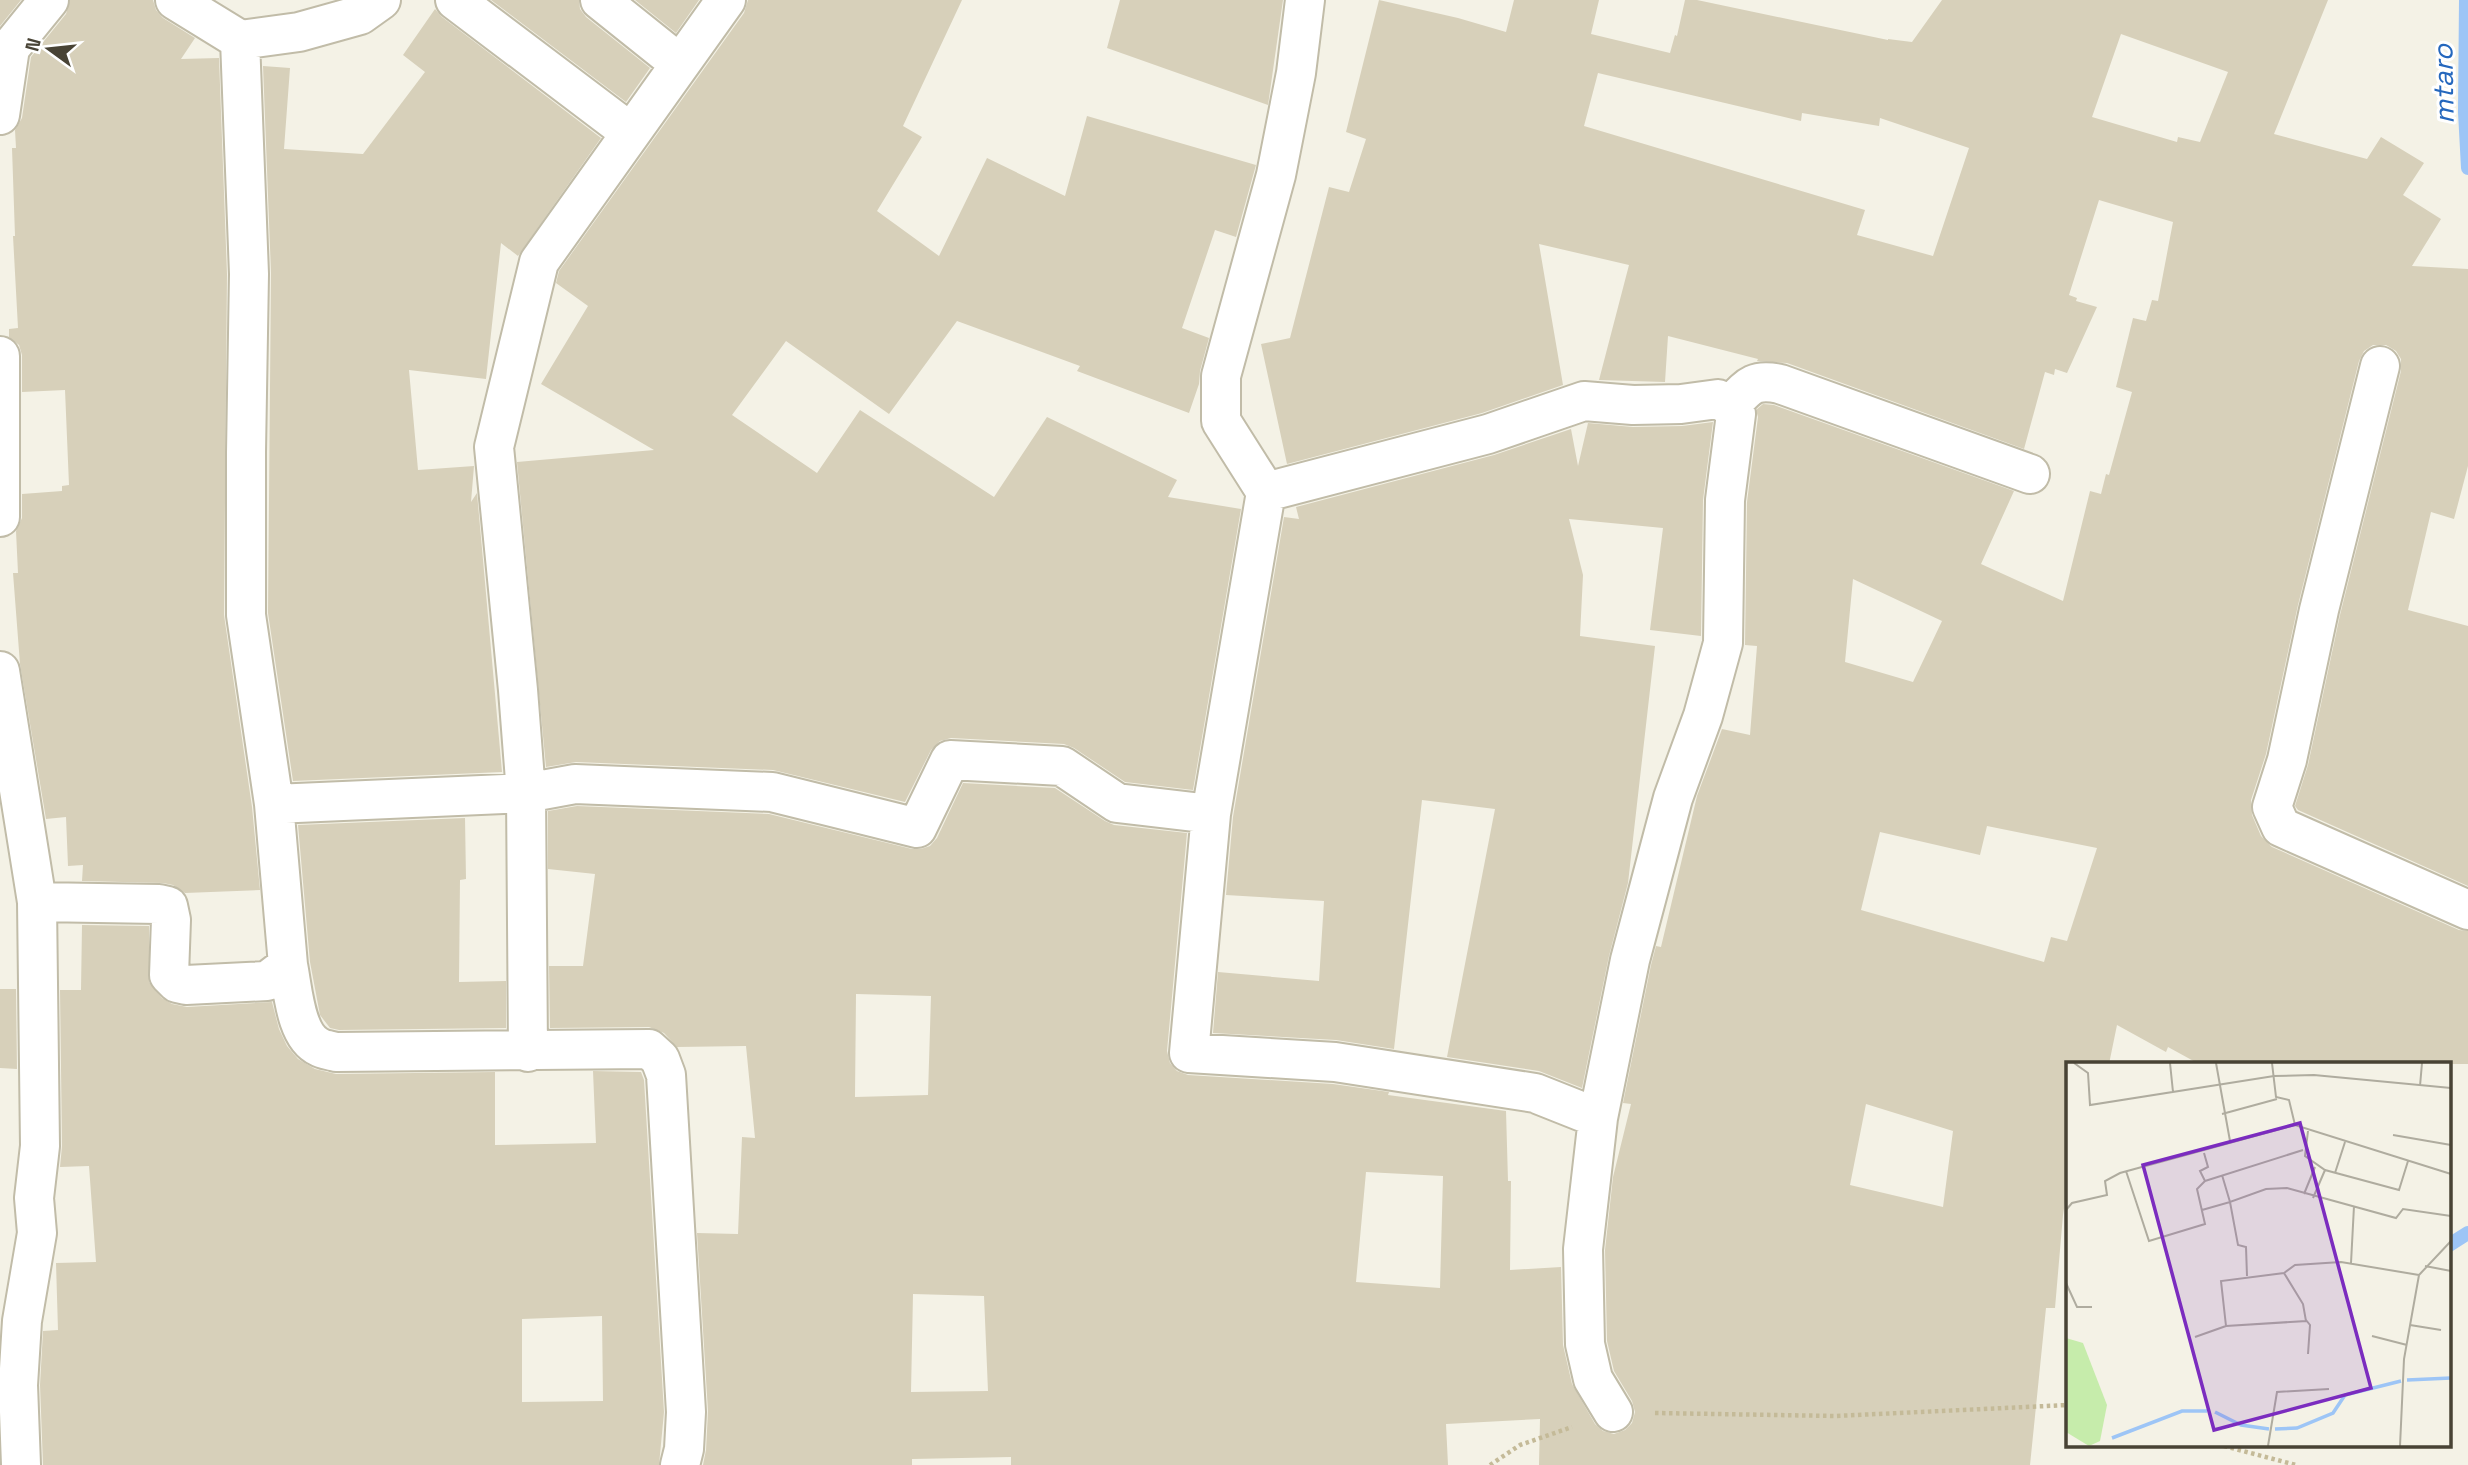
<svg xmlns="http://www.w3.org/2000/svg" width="2468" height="1465" font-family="'Space Grotesk',sans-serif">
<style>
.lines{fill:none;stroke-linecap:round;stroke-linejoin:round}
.stream{stroke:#9dc5f6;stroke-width:14}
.building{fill:#d7d0ba;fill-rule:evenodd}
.street-casing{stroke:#c1bca8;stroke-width:42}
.path{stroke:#c4ba98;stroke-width:4.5;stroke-dasharray:3.5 3.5;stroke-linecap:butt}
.street{stroke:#fff;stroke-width:38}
.labels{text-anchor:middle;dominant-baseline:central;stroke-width:6;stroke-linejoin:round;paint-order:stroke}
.water-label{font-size:28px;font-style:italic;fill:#2467bd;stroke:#fff}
.inset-river{fill:none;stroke:#9dc5f6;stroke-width:3.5}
.inset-road{fill:none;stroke:#afac9f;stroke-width:2}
.view{fill:#7b2cbf;fill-opacity:0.15;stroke:#7b2cbf;stroke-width:3.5}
.inset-edge{fill:none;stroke:#484335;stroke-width:3.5}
</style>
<rect width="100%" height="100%" fill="#f4f2e6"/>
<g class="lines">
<path class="stream" d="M 2466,0 L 2465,112 L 2468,168
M 2449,1245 L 2468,1233"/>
</g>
<path class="building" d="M 0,0 L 21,0 L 0,26 Z
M 70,0 L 153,0 L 156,10 L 163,18 L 195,38 L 181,59 L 219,58 L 227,274 L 224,615 L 252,807 L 260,890 L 185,893 L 173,885 L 163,883 L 82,881 L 83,865 L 68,866 L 66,817 L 46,819 L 20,664 L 13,573 L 18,573 L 16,531 L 22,518 L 22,494 L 62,491 L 62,486 L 69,485 L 65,390 L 22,392 L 22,355 L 19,345 L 9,337 L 9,329 L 18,328 L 13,236 L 15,236 L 12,148 L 16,148 L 15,130 L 22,118 L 31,57 L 66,14 Z
M 491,0 L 579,0 L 580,9 L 586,17 L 650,68 L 626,102 Z
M 635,0 L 699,0 L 676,33 Z
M 748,0 L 962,0 L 903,126 L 922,137 L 877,211 L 939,256 L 987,158 L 1065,196 L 1087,116 L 1256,165 L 1236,237 L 1215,230 L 1182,328 L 1209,338 L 1200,371 L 1199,384 L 1189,413 L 1077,371 L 1080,366 L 957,321 L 889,414 L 786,341 L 732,415 L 817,473 L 860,410 L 994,497 L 1047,417 L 1177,480 L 1168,497 L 1241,509 L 1193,790 L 1125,782 L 1074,748 L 1064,744 L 951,738 L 940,741 L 931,750 L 905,802 L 773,770 L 576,762 L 546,767 L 517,462 L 654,450 L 541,384 L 588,306 L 556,283 L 559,271 L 744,13 Z
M 1120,0 L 1283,0 L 1268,105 L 1107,48 Z
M 1379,0 L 1458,18 L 1506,32 L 1514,0 L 1599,0 L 1591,34 L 1670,53 L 1675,35 L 1677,36 L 1685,0 L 1697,0 L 1888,40 L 1888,39 L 1912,42 L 1942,0 L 2328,0 L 2274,134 L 2367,159 L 2381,137 L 2424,163 L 2403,195 L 2441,219 L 2412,266 L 2468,269 L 2468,466 L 2454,519 L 2431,512 L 2408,610 L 2468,626 L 2468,886 L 2298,810 L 2295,806 L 2308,765 L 2340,615 L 2401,371 L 2401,359 L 2396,351 L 2386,345 L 2373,345 L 2364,351 L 2359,361 L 2298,605 L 2266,754 L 2251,800 L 2252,815 L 2261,836 L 2272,847 L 2459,930 L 2468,931 L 2468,1064 L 2199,1064 L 2168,1047 L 2166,1052 L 2117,1025 L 2109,1064 L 2067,1064 L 2067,1189 L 2063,1215 L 2055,1308 L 2046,1308 L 2030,1465 L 1539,1465 L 1540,1419 L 1446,1424 L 1448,1465 L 1011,1465 L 1011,1457 L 912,1459 L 912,1465 L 703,1465 L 706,1450 L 708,1411 L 697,1233 L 738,1234 L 742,1137 L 755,1138 L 746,1046 L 677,1047 L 664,1033 L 649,1027 L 550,1028 L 549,966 L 583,966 L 595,874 L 548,869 L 548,811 L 577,806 L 769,814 L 912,849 L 921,849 L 930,846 L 937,838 L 963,783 L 1055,788 L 1105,821 L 1114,825 L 1187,833 L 1167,1051 L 1170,1063 L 1177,1071 L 1188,1075 L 1333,1084 L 1389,1092 L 1388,1095 L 1506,1111 L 1508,1181 L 1511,1181 L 1510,1270 L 1561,1267 L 1563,1345 L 1572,1384 L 1595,1424 L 1603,1431 L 1614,1434 L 1625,1430 L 1632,1423 L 1635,1412 L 1632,1401 L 1614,1371 L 1607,1341 L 1605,1250 L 1613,1177 L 1631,1104 L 1623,1103 L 1651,965 L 1656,946 L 1661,947 L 1697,796 L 1722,729 L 1750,735 L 1757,646 L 1745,645 L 1747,502 L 1758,417 L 1756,410 L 1763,404 L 1774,405 L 2014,491 L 1981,564 L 2063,601 L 2090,491 L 2101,494 L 2106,474 L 2109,475 L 2132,392 L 2116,387 L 2133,318 L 2146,321 L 2152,300 L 2158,301 L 2173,222 L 2099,200 L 2069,295 L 2077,298 L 2076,301 L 2097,307 L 2067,373 L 2055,369 L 2054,375 L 2045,372 L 2024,449 L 1787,363 L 1757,361 L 1758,359 L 1668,336 L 1665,382 L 1599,380 L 1629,265 L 1539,244 L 1563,385 L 1482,413 L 1287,464 L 1261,344 L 1290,338 L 1329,187 L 1349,192 L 1366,139 L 1346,132 ZM 2121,34 L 2228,72 L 2200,142 L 2178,137 L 2177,142 L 2092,117 ZM 1598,73 L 1801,121 L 1802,113 L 1879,126 L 1880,118 L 1969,148 L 1933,256 L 1857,235 L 1865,210 L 1584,126 ZM 1853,579 L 1942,621 L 1913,682 L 1845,662 ZM 1987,826 L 2097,848 L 2067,941 L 2051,937 L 2044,962 L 1861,910 L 1880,832 L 1980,855 ZM 856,994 L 931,996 L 928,1095 L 855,1097 ZM 1866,1104 L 1953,1131 L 1943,1207 L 1850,1185 ZM 1366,1172 L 1443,1176 L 1440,1288 L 1356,1282 ZM 913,1294 L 984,1296 L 988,1391 L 911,1392 Z
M 435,9 L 442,17 L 601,138 L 518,256 L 501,243 L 486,379 L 409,370 L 418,470 L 474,466 L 471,502 L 477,493 L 502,772 L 293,781 L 268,613 L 271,273 L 263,66 L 290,68 L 284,149 L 363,154 L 425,72 L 403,55 Z
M 1713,422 L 1703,500 L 1701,636 L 1650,630 L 1663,528 L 1569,519 L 1583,575 L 1580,636 L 1655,646 L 1628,883 L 1609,956 L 1582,1088 L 1539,1071 L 1447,1057 L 1495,809 L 1422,800 L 1394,1049 L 1336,1040 L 1213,1033 L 1218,972 L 1319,981 L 1324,901 L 1226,895 L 1233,817 L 1284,517 L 1299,519 L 1296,507 L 1494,455 L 1571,429 L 1578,466 L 1588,423 L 1633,427 L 1682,426 Z
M 465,818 L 466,879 L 460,880 L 459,982 L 506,981 L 506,1028 L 339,1030 L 330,1028 L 320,1015 L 310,962 L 298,825 Z
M 82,925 L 149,926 L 149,982 L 162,998 L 172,1004 L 187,1007 L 272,1002 L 279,1029 L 287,1046 L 298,1059 L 315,1069 L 336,1074 L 495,1072 L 495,1145 L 596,1143 L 593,1071 L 641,1072 L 644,1080 L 664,1412 L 659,1465 L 43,1465 L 40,1385 L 43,1331 L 58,1330 L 56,1263 L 96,1262 L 89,1166 L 60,1167 L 62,1146 L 60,990 L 81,990 ZM 602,1316 L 603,1401 L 522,1402 L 522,1319 Z
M 0,989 L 16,989 L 17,1069 L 0,1068 Z"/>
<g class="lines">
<g class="street-casing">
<path id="street" d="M 175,0 L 240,40 L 299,32 L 360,15 L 381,0
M 455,0 L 631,133
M 600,0 L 680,64
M 1305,0 L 1296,73 L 1276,175 L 1221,376 L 1221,421 L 1266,492 L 1211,814 L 1189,1053 L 1335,1062 L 1535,1093 L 1598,1118 L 1583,1249 L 1585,1344 L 1593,1379 L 1613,1412
M 0,115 L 10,48 L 49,0
M 0,356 L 0,517
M 2380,366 L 2319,610 L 2287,760 L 2272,807 L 2281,827 L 2468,910
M 1730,406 C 1748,387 1753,378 1780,384 L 2030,474
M 1266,492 L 1488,434 L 1584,401 L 1633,405 L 1681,404 L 1718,399 L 1730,406 L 1736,414 L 1725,500 L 1723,643 L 1703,716 L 1673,798 L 1630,960 L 1598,1118
M 0,671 L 37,902 L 40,1146 L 34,1198 L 37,1233 L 22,1321 L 18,1385 L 21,1465
M 274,804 L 526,793 L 518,690 L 494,447 L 539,262 L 726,0
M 37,902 L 159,904 L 168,906 L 171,920 L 169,975 L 177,983 L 186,985 L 267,981 L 288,965 L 274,804 L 246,615 L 246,452 L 249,274 L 240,40
M 288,965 C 293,989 295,1036 319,1047 C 324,1050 330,1050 336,1052 L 649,1049 L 660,1059 L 666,1075 L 686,1412 L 684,1449 L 680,1465
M 528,1052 L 526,793 L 575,784 L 772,792 L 917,828 L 950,760 L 1062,766 L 1117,803 L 1211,814"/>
</g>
<path class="path" d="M 1655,1413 L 1836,1416 L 2067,1405
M 2224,1446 L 2296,1465
M 1490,1465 L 1520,1445 L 1572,1427"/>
<use href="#street" class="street"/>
</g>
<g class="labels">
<g class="water-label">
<text transform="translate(2443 84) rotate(-91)">mtaro</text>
</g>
</g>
<g transform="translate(2066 1062)">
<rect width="385" height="385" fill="#f4f2e6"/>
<path d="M 0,276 L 17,281 L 41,343 L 34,379 L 23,384 L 0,370 Z" fill="#c6ecab"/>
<path class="inset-river" d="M 341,318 L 385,316M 149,350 L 175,363 L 203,367M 209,367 L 231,366 L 267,351 L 279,333 L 335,319M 46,376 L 116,349 L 141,349"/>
<path class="inset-road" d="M 8,1 L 22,11 L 24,43 L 208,14 L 248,13 L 385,26M 104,1 L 107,30M 150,1 L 164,79M 206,1 L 210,35 L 223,38 L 229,63M 354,24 L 356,1M 156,52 L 211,37M 242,69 L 239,94 L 259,108 L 333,128 L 342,99M 327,73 L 385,83M 138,91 L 142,105 L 134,109 L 139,119 L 237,88M 60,109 L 83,179 L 139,162 L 131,127 L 139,119M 269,111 L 279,80M 156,113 L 164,140 L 200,127 L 221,126 L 330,156 L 337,147 L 385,154M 238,132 L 249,105M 247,136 L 259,108M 0,148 L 6,141 L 41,133 L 39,119 L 54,111 L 229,63 L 385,112M 136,148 L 164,140 L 172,183 L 180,185 L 181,214M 285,201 L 288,144M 359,204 L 385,209M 0,221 L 11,245 L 26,245M 240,258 L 244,263 L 242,292M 344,263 L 375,268M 160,264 L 240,259 L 237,242 L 218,211M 306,274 L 341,283M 129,275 L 160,264 L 155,219 L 218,211 L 229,203 L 275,200 L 353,213M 202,384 L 211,330 L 263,327M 334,384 L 338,297 L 353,213 L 385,179"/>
<path class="view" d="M 234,61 L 305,326 L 148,368 L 77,103 Z"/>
<rect width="385" height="385" class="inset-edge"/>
</g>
<g transform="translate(49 49) rotate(285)" stroke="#ffffff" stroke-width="5" paint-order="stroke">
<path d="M0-5L12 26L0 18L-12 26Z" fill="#484335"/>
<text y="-10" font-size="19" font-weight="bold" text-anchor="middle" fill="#484335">N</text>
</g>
</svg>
